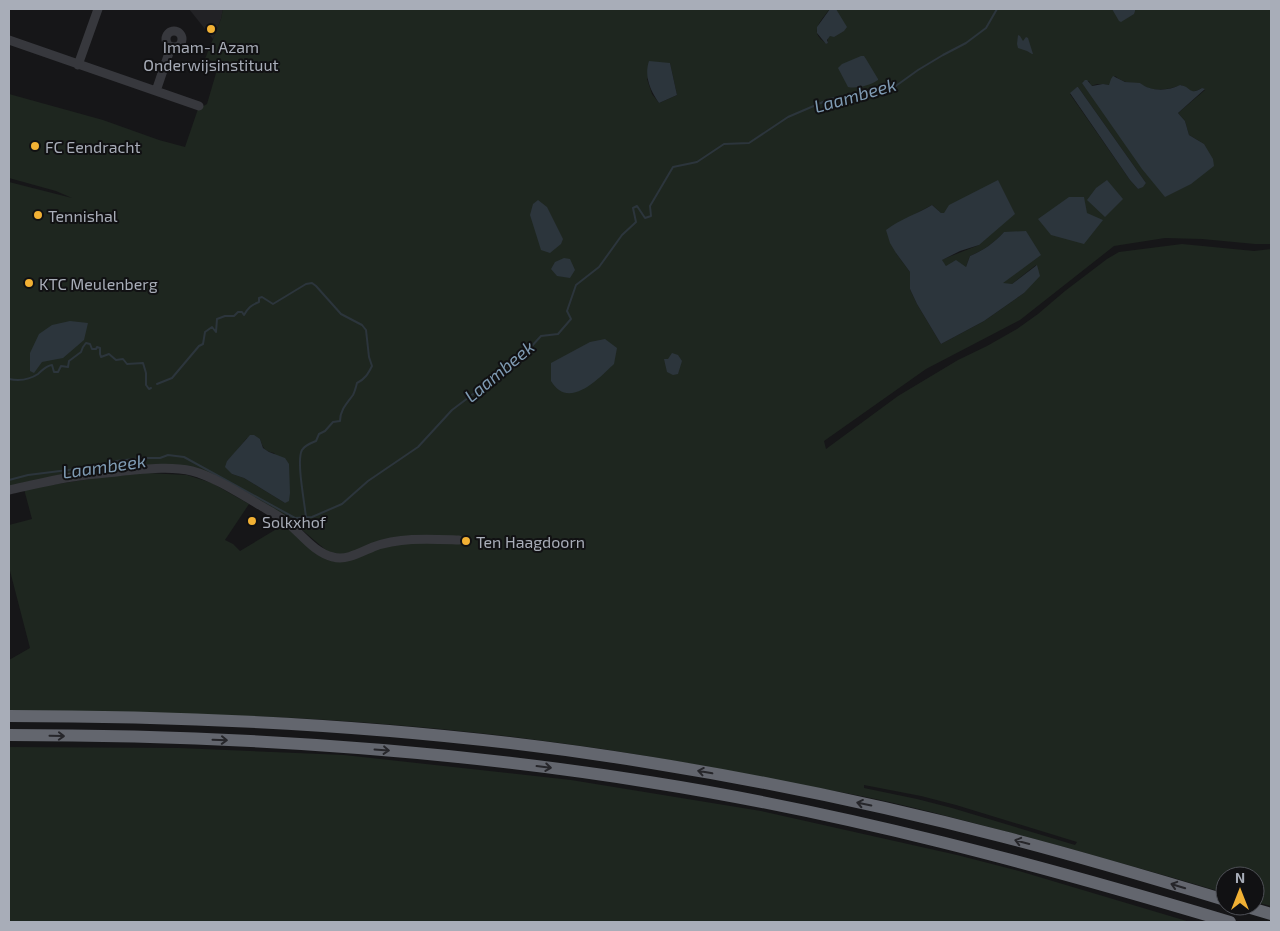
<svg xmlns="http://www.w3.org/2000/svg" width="1280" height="931" font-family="'Exo 2',sans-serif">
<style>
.built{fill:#222225}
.green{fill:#1e261f;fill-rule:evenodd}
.water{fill:#2c353c}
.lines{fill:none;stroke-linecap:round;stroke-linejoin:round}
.stream{stroke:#2c353c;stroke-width:2}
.minor{stroke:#37383d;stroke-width:9}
.highway{stroke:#63666e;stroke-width:12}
.oneway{stroke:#26262a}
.poi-dot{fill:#f2b134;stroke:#111113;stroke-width:2}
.labels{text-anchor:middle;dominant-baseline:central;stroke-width:4;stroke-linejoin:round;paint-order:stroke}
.poi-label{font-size:16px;fill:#a8adb8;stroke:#111113;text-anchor:start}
.water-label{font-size:18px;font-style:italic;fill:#7f9bb3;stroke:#111113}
</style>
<rect width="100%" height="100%" fill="#161618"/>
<path class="built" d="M 189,9 L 223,9 L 221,19 L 213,39 Z"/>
<path class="green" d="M 223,9 L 830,9 C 827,12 825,15 822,19 C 814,30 815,36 827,44 L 828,38 L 830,36 L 836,9 L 1271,9 L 1271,244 L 1255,244 L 1202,239 L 1165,238 L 1114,246 L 1020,320 L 926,369 L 824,441 L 826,449 L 898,396 L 958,360 L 987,346 L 1017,329 L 1038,314 L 1065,291 L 1107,259 L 1119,252 L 1182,244 L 1254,251 L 1271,249 L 1271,906 L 1255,902 L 1255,876 L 1225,876 L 1225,893 C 1118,862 1010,831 902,805 C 865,796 829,790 792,783 C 669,758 544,738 418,727 C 282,714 145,713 9,711 L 9,660 L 30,648 L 9,567 L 9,525 L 32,519 L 24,489 L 97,478 L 146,473 L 187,475 L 212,483 L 249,504 L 225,540 L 233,544 L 240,551 L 285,524 L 318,555 L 341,555 L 327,551 L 287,517 L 244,495 L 172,467 L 9,487 L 9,182 L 72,198 L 56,191 L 9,178 L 9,94 L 103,120 L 159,140 L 185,147 L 198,109 L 207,104 L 219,63 L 205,59 L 221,19 ZM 670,63 L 677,95 L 659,103 L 652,94 L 647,79 ZM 1115,76 C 1123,83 1130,83 1140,83 C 1150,93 1169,90 1181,85 C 1190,91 1192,94 1202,88 L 1205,90 L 1178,113 L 1185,121 L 1189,135 L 1204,144 L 1082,82 L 1089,81 L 1091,86 L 1097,84 L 1110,85 ZM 1077,87 L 1078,87 L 1146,183 L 1138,189 L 1130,180 L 1070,94 ZM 932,205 L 941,213 L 944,213 L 979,245 L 941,260 L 946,266 L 966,267 L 970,256 C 984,250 994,243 1004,232 L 1002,284 L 1012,284 L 1036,265 L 1024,293 L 984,321 L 941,344 L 917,304 L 910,289 L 910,272 L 896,253 L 915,214 ZM 247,438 L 260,439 C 263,448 264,451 274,453 C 284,472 295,482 285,503 L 244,478 L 232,474 L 227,461 L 234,454 ZM 864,785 L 921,796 L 956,805 L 1077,842 L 1075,845 L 952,808 L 917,799 L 864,788 Z
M 9,747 L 179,748 L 344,755 L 571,780 L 761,811 L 957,855 L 1019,871 L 1190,922 L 9,922 Z"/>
<path class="water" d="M 830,9 L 836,9 L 847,27 L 844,31 L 834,37 L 830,36 L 827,40 L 828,43 L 826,44 L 817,33 L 817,27 Z
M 1112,9 L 1135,9 L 1135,11 L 1134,14 L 1121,22 L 1119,21 Z
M 1018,35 L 1020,36 L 1023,41 L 1026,37 L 1028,38 L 1033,54 L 1032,54 L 1027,51 L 1018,48 L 1017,44 Z
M 861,56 L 864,56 L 866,59 L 878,79 L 878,80 C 871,85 857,89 848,87 L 838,68 L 842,64 Z
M 649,61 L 670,63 L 677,95 L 659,103 C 650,90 644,76 649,61 Z
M 1113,76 L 1125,82 L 1140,83 C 1151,92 1168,91 1180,85 C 1192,87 1189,96 1202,88 L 1205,89 L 1178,113 L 1185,121 L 1189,135 L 1204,144 L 1213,159 L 1214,166 L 1191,184 L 1165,197 L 1142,169 L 1082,83 L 1085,80 L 1087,80 L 1092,86 L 1103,84 L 1109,85 L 1111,79 Z
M 1077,87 L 1078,87 L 1146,183 L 1143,187 L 1138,189 L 1130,180 L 1070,93 Z
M 998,180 L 1015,214 L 979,245 L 960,251 L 942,260 L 946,266 L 956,260 L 966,267 L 970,256 C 984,250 994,243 1004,232 L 1026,231 L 1041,255 L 1003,283 L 1012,284 L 1037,265 L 1040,276 L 1024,293 L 984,321 L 941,344 L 917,304 L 910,289 L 910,272 L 896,253 L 890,243 L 886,230 C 900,219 917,214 932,205 L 941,213 L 944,213 L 949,205 Z
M 1107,180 L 1123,199 L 1105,217 L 1087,200 L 1096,188 Z
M 1069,197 L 1084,197 L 1087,213 L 1103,220 L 1084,244 L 1051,235 L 1038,219 Z
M 538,200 L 547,207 L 563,239 L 561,244 L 550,253 L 541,250 L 530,215 L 533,204 Z
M 564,258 L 570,259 L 575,270 L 570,278 L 557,276 L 551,269 L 555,262 Z
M 70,321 L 88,323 L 84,340 L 63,358 L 42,362 L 34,373 L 30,371 L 30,353 L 39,334 L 52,325 Z
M 605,339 L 617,348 L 614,364 C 603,374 577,403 559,390 C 556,388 553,384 551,381 L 551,363 L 590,342 Z
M 672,353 L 678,355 L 682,361 L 678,374 L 673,375 L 667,372 L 664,359 L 668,359 Z
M 250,435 L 254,435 L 260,439 L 263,448 L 269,452 L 285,458 L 289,464 L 290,493 L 289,501 L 285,503 L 244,478 L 232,474 L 225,467 L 227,461 Z"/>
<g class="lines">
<path class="stream" d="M 9,379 C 19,381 29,380 38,374 C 43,370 45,366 52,365 L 54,372 L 58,372 L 61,366 L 68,367 L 69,361 L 81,352 L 83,347 L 86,343 L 90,344 L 92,349 L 96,349 L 97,347 L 100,348 L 100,354 L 101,357 L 109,354 L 116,360 L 123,359 L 127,364 L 143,363 L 146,373 L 146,385 L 149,389 L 151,388
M 157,384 L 172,378 L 199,346 L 203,344 L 205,332 L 212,327 L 216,332 L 217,319 L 225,316 L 234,316 L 238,312 L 242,312 L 244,315 C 248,308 251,305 259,302 L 259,298 L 262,297 L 273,304 L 306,284 L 312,283 L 316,286 L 341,314 L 362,325 L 366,330 L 369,357 L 372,366 C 368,374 365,379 357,383 C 356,387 355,391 353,395 C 347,403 340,410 340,421 L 333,422 L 325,431 L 319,434 L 316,441 C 311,443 305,445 302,450 C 296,461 305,504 306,518
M 9,480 L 28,475 L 76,469 L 103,468 L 116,461 L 143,458 L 160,458 L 168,455 L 184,457 L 295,518 L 312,517 L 342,504 L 368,481 L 418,447 L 452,410 L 485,385 L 530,348 L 541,336 L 558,334 L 571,319 L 567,311 L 576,285 L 599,267 L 622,235 L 636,222 L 633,208 L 637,206 L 645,218 L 651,216 L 650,206 L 673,167 L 697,162 L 724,144 L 749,143 L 788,117 L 830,99 L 874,90 L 893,88 L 918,70 L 943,55 L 966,43 L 986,28 L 997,9"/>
<path class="minor" d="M166 39a8 8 0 1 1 16 0a8 8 0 1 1-16 0Z
M 9,40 L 199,106
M 78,65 L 98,9
M 156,91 L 171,47
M 9,490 C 32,485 56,479 79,476 C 94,474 109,473 124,471 C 146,469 171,466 192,471 C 215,477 242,495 263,507 C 271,512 281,517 288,523 C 302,535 315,553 333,557 C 346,561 361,552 373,547 C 400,537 430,539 459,540"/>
<path class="highway" d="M 9,716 C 224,716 440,728 652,763 C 770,782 888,807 1004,837 C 1078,856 1152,878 1225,900
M 9,735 C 223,735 437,748 649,782 C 847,813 1039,865 1230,922
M 1244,906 L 1271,914"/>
</g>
<defs><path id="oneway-shaft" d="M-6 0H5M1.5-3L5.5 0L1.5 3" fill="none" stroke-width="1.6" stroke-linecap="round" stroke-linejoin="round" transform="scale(1.25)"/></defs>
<g class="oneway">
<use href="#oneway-shaft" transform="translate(57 736) rotate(1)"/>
<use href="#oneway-shaft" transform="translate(220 740) rotate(2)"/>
<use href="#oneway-shaft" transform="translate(382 750) rotate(4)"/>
<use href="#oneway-shaft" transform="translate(544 767) rotate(7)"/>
<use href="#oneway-shaft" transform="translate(705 772) rotate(-170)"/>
<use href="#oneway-shaft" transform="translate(864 804) rotate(-168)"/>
<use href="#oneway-shaft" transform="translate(1022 842) rotate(-165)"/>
<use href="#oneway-shaft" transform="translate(1178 886) rotate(-163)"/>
</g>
<g class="poi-dot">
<circle cx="211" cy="29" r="5"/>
<circle cx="35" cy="146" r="5"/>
<circle cx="38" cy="215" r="5"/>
<circle cx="29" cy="283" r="5"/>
<circle cx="252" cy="521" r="5"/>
<circle cx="466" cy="541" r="5"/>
</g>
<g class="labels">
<g class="poi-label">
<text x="211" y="46" text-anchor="middle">Imam-ı Azam<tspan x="211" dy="18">Onderwijsinstituut</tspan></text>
<text x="45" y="146">FC Eendracht</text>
<text x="48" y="215">Tennishal</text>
<text x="39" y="283">KTC Meulenberg</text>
<text x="262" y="521">Solkxhof</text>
<text x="476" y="541">Ten Haagdoorn</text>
</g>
<g class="water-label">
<text transform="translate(855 95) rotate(-16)">Laambeek</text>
<text transform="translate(499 371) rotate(-40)">Laambeek</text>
<text transform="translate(104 466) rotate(-8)">Laambeek</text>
</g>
</g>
<rect width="1280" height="931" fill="none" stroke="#a8adb8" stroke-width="20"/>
<g transform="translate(1240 891)"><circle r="24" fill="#111113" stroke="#4d4f55"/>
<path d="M0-4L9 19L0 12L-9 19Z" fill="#f2b134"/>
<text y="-8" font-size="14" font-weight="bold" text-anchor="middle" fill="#a8adb8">N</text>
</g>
</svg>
